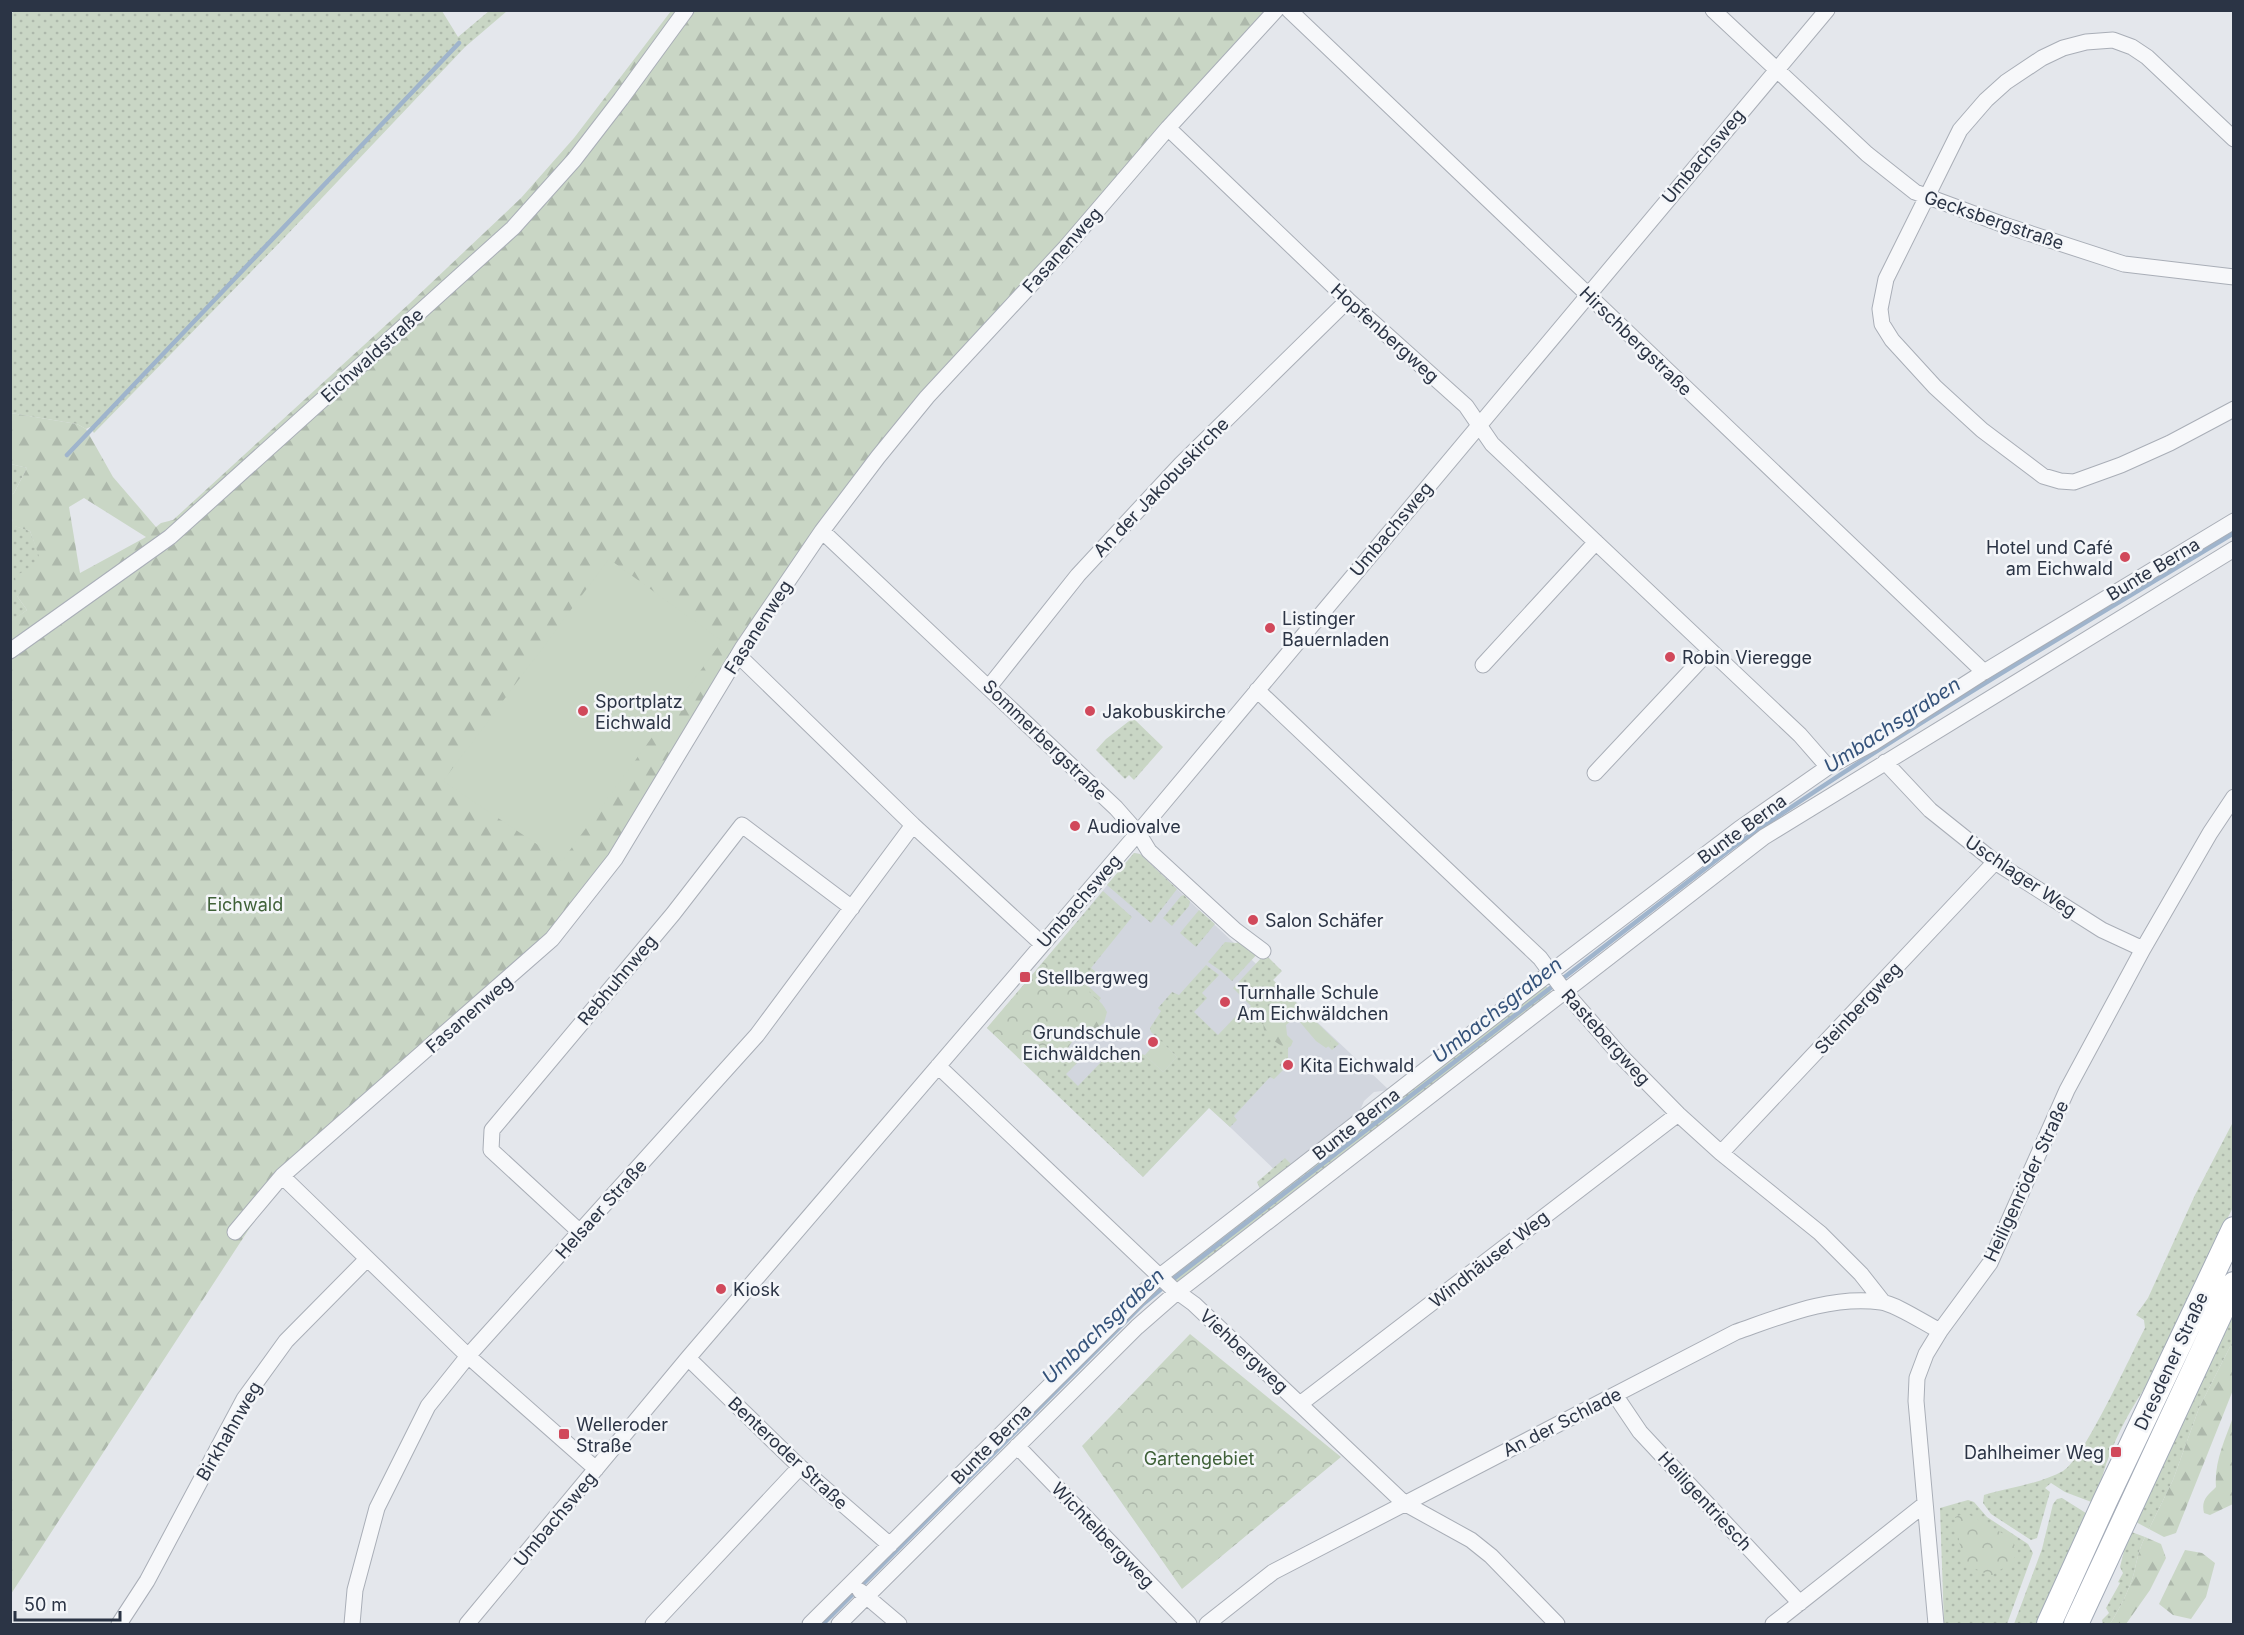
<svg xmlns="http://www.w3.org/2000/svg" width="2244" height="1635" font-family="Inter,sans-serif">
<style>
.built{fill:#d2d6de}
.grass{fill:url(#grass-dots)}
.forest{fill:url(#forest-firs);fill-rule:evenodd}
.park{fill:url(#park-crowns)}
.pitch{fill:#c9d6c5}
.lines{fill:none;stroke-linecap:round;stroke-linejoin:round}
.stream{stroke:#9fb4cc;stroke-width:4.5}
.street-casing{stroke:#a9aeb7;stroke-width:17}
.primary-casing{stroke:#a3abb8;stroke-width:26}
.street{stroke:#f7f8fa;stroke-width:15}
.primary{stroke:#fff;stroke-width:24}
.poi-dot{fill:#d1495b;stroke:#f4f6f9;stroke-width:2}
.labels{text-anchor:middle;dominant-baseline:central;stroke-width:5;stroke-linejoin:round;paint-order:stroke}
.street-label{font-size:18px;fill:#2b3445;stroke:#f4f6f9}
.poi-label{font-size:18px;fill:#2b3445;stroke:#f4f6f9;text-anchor:start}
.park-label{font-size:18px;fill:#3f6138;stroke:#f4f6f9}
.water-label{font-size:20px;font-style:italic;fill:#34527a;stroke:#f4f6f9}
</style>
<defs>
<pattern id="grass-dots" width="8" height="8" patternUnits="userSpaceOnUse" patternTransform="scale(1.5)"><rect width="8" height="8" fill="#c9d6c5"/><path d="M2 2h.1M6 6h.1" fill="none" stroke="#adb8ab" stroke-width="1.8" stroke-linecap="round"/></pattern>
<pattern id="forest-firs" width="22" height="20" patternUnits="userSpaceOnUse" patternTransform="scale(1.5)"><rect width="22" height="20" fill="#c9d6c5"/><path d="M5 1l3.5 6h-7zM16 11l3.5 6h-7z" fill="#adb8ab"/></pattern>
<pattern id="park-crowns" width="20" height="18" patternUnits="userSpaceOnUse" patternTransform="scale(1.5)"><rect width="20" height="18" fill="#c9d6c5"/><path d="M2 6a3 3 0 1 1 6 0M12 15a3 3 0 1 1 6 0" fill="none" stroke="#adb8ab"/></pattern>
</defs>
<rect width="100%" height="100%" fill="#e4e7ec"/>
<path class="built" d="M 1134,853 L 1140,854 L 1389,1090 L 1374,1092 L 1364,1101 L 1359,1113 L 1279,1174 L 1209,1107 L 1143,1177 L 1044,1082 L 1099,1003 L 1046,959 Z"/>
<path class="grass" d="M 15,10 L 442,11 L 458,37 L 489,11 L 507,11 L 465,47 L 284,238 L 94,433 L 90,427 L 86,429 L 77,424 L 11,413 L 10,15 Z
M 11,464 L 27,468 L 14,493 L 11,495 Z
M 10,515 L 15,526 L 30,531 L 42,562 L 17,596 L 27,610 L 11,622 Z
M 1133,718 L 1163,747 L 1134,780 L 1129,775 L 1125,779 L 1096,750 L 1106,739 Z
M 1134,853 L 1140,854 L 1177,889 L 1151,923 L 1107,885 Z
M 1103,891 L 1132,917 L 1091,968 L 1096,972 L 1086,984 L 1101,998 L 1065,1052 L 1077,1063 L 1066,1074 L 1078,1086 L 1105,1058 L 1123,1049 L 1145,1055 L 1163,1072 L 1177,1057 L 1151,1032 L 1150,1028 L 1161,1011 L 1158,1008 L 1172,992 L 1179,995 L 1206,965 L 1219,975 L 1202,993 L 1207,998 L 1194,1012 L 1218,1035 L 1239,1013 L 1242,1015 L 1251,1006 L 1233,988 L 1265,954 L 1282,971 L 1273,980 L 1339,1044 L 1332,1050 L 1294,1013 L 1278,1030 L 1288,1042 L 1288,1065 L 1274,1079 L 1270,1077 L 1234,1116 L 1237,1120 L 1230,1127 L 1209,1108 L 1143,1177 L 987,1028 Z
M 1184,895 L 1190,901 L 1189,906 L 1172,926 L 1163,918 L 1181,896 Z
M 1199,910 L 1215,924 L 1196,947 L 1180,933 Z
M 1241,941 L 1261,950 L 1232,981 L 1221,971 L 1208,962 L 1225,942 L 1236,943 Z
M 1545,985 L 1552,993 L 1177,1283 L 1169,1274 Z
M 2233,1122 L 2233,1207 L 2150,1381 C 2133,1404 2118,1432 2108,1459 C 2102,1473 2101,1488 2094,1503 L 2065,1492 L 2051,1483 L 2045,1488 L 2050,1492 L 2037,1538 L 2031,1540 L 1991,1514 L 1983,1503 L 1984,1495 C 2008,1488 2042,1483 2063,1471 C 2084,1459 2131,1354 2145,1328 L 2144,1320 L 2136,1315 L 2148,1298 L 2195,1195 Z
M 1285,1158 L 1291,1164 L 1260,1189 L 1257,1182 Z
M 2233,1308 L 2233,1341 L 2199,1408 L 2173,1480 L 2149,1529 L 2134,1521 Z
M 2062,1498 L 2089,1515 L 2037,1624 L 2014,1624 L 2042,1549 L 2053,1504 L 2057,1499 Z
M 1968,1500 L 1974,1502 L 1987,1517 L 2028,1544 L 2033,1553 L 2007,1624 L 1944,1624 L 1940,1508 Z
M 2129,1531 L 2145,1537 C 2139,1549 2137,1560 2134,1573 C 2129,1591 2120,1608 2110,1624 L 2103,1624 L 2102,1620 L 2109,1613 L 2106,1608 L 2120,1583 L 2118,1582 L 2123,1573 L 2120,1567 Z"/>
<path class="forest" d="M 671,11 L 1282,11 L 933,397 L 833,523 L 555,942 L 279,1183 L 11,1594 L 10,622 L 27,610 L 17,596 L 15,576 L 41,562 L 30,531 L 14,526 L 11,515 L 11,495 L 14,493 L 27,468 L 11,464 L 11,413 L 77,424 L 86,429 L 113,477 L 156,527 L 161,523 L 173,520 L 410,303 L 521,198 L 574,138 ZM 84,498 L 146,537 L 80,573 L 69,507 Z
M 1064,971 C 1077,973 1079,980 1087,989 C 1094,999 1101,999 1107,1012 L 1104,1023 L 1093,1032 L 1084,1032 L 1073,1025 L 1056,973 Z
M 1285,999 L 1292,1002 L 1331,1039 L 1330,1045 L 1326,1048 L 1316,1041 L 1299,1021 L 1292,1020 L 1286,1025 L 1287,1035 L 1293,1041 L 1291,1046 L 1286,1049 C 1270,1037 1258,1037 1266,1013 Z
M 2233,1341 L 2233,1390 L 2176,1533 L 2164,1537 L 2149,1529 L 2173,1480 L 2199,1408 Z
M 2233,1417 L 2233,1504 L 2210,1515 L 2204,1513 C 2201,1500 2207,1496 2216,1487 C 2214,1462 2225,1440 2233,1417 Z
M 2145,1537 L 2161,1544 L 2166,1558 L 2150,1590 L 2126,1624 L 2110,1624 C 2120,1608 2129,1591 2134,1573 C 2137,1560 2139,1549 2145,1537 Z
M 2185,1550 L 2202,1553 L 2215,1563 L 2206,1597 L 2191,1619 L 2173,1615 L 2159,1604 Z"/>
<path class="park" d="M 1046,959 L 1100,1002 L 1044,1082 L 987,1028 Z
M 1190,1334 L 1341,1457 L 1182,1589 L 1082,1446 Z
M 1966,1513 L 2009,1537 L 2018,1551 L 2012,1562 L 1991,1576 L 1963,1563 L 1955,1517 Z"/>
<path class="pitch" d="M 609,559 L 722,641 L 562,861 L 443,781 Z
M 1159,1039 L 1177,1057 L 1163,1072 L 1145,1055 Z"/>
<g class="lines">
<path class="stream" d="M 67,455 L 459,43
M 823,1624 L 1143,1304 L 1176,1277 L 1733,847 C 1895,734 2065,635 2234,533"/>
<g class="street-casing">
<path id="street" d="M 1289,10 L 1984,672
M 1713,10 L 1867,154 L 1915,192 L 2004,225 L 2124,264 L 2234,277
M 1168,128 L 1348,300 L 1466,406 L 1492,444 L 1800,735 L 1828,767
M 2234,139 L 2147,57 L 2132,47 L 2113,40 L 2086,42 L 2063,48 L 2042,58 L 2006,82 L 1986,100 L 1960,130 L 1886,279 L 1880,309 L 1882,324 L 1892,340 L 1935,387 L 1982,430 L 2043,476 L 2060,481 L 2074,482 L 2121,465 L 2170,443 L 2234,409
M 822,531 L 1116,808 L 1138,833 L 1149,851 L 1235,930 L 1263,951
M 10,651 L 170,537 L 513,228 L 574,160 L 621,99 L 686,10
M 738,655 L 913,825 L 1042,944
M 1483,665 L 1596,542
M 989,687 L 1078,575 L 1181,464 L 1348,300
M 1257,690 L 1540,958 L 1565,992 L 1620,1055 L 1678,1114 L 1721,1153 L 1820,1233 L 1861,1274 L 1883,1302
M 1885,762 L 1930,810 L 1995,862 L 2102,930 L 2143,949
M 1595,773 L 1710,650
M 938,1066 L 1172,1288 L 1194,1304 L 1404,1503 L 1471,1540 L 1491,1556 L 1557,1624
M 1721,1153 L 1995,862
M 282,1176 L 468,1356 L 596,1469
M 235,1232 L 282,1176 L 552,939 L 615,859 L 743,647 L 822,531 L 878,457 L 927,397 L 1066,247 L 1168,128 L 1276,10
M 580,1232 L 491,1150 L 492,1130 L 673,914 L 742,825 L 852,908
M 688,1358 L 800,1467 L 890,1545
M 1615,1395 L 1640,1432 L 1800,1603
M 1300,1404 L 1678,1114
M 1017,1446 L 1189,1624
M 860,1591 L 899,1624
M 119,1624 L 147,1581 L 244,1399 L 286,1341 L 367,1259
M 352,1624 L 355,1590 L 377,1508 L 428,1406 L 468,1356 L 757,1035 L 913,825
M 467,1624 L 688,1358 L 1138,833 L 1827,10
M 653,1624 L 800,1467
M 810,1624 L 1160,1276 L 1551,972 L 1739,829 L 1828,767 L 1873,743 L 1984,672 L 2234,521
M 839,1624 L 1137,1327 L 1177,1292 L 1764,837 L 2234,549
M 1207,1624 L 1273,1572 L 1736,1332 C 1782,1316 1831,1295 1881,1302 C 1896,1304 1926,1324 1940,1331
M 1773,1624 L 1925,1504
M 1936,1624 L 1916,1401 L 1917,1378 L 1926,1354 L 1940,1331 L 1990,1263 L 2067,1090 L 2143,949 L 2210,833 L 2234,797"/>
</g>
<g class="primary-casing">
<path id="primary" d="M 2049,1624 L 2105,1501 L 2234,1229
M 2076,1624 L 2234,1284"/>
</g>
<use href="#street" class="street"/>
<use href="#primary" class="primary"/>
</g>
<g class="poi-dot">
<circle cx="2125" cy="557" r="6"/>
<circle cx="1270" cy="628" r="6"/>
<circle cx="1670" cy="657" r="6"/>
<circle cx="583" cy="711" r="6"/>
<circle cx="1090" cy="711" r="6"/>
<circle cx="1075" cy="826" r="6"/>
<circle cx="1253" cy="920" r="6"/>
<rect x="1019" y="971" width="12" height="12" rx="3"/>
<circle cx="1225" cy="1002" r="6"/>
<circle cx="1153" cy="1042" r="6"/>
<circle cx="1288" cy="1065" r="6"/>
<circle cx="721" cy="1289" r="6"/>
<rect x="558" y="1428" width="12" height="12" rx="3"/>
<rect x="2110" y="1446" width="12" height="12" rx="3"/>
</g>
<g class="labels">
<g class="street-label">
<text transform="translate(1703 156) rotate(-50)">Umbachsweg</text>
<text transform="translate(1994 220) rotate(19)">Gecksbergstraße</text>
<text transform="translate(1062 250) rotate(-48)">Fasanenweg</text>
<text transform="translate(1385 333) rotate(42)">Hopfenbergweg</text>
<text transform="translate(1636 341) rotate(44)">Hirschbergstraße</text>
<text transform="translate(372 355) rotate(-42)">Eichwaldstraße</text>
<text transform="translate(1161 487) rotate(-46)">An der Jakobuskirche</text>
<text transform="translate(1391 529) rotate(-50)">Umbachsweg</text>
<text transform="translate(2153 569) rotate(-31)">Bunte Berna</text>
<text transform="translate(758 627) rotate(-57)">Fasanenweg</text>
<text transform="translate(1045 740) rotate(44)">Sommerbergstraße</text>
<text transform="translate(1742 829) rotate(-36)">Bunte Berna</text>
<text transform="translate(2021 876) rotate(34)">Uschlager Weg</text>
<text transform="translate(1079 901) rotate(-49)">Umbachsweg</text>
<text transform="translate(617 980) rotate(-50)">Rebhuhnweg</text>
<text transform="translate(1858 1008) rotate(-47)">Steinbergweg</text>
<text transform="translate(469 1014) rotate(-41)">Fasanenweg</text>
<text transform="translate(1606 1037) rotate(48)">Rastebergweg</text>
<text transform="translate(1356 1124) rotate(-38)">Bunte Berna</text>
<text transform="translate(2026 1181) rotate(-65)">Heiligenröder Straße</text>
<text transform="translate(601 1209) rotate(-48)">Helsaer Straße</text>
<text transform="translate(1489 1259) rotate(-38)">Windhäuser Weg</text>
<text transform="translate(1244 1351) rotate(43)">Viehbergweg</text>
<text transform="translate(2171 1361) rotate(-65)">Dresdener Straße</text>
<text transform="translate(1562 1422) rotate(-27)">An der Schlade</text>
<text transform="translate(229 1431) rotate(-60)">Birkhahnweg</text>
<text transform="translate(991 1444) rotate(-45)">Bunte Berna</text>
<text transform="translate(788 1453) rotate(43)">Benteroder Straße</text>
<text transform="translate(1705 1501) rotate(47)">Heiligentriesch</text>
<text transform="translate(555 1519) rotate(-50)">Umbachsweg</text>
<text transform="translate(1103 1535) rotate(46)">Wichtelbergweg</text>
</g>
<g class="poi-label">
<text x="2113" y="547" text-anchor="end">Hotel und Café<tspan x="2113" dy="21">am Eichwald</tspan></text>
<text x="1282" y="618">Listinger<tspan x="1282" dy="21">Bauernladen</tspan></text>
<text x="1682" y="657">Robin Vieregge</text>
<text x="595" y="701">Sportplatz<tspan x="595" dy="21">Eichwald</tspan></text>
<text x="1102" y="711">Jakobuskirche</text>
<text x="1087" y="826">Audiovalve</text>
<text x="1265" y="920">Salon Schäfer</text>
<text x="1037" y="977">Stellbergweg</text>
<text x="1237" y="992">Turnhalle Schule<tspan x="1237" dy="21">Am Eichwäldchen</tspan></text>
<text x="1141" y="1032" text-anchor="end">Grundschule<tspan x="1141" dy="21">Eichwäldchen</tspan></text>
<text x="1300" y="1065">Kita Eichwald</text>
<text x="733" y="1289">Kiosk</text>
<text x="576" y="1424">Welleroder<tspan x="576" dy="21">Straße</tspan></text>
<text x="2104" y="1452" text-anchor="end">Dahlheimer Weg</text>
</g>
<g class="park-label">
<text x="245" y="904">Eichwald</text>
<text x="1199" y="1458">Gartengebiet</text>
</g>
<g class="water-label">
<text transform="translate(1892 725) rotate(-33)">Umbachsgraben</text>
<text transform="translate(1497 1010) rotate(-38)">Umbachsgraben</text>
<text transform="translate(1103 1326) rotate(-43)">Umbachsgraben</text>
</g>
</g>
<rect width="2244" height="1635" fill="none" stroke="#2b3445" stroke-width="24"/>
<path d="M15 1611v9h105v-9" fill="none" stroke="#2b3445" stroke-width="3"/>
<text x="24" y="1611" font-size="18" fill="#2b3445" stroke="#f4f6f9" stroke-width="4.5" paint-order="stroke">50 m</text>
</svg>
